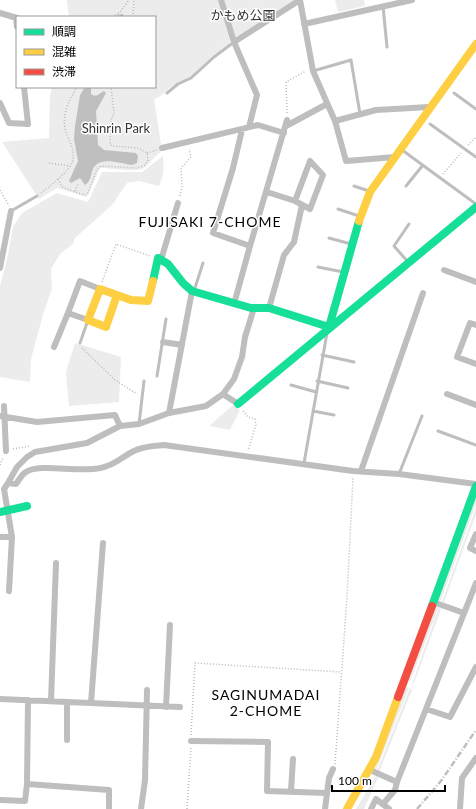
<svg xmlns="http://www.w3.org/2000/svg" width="476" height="809" font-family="Lato,'Noto Sans JP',sans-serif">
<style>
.green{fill:#ececec}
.water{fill:#bfbfbf}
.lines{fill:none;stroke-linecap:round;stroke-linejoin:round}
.stream{stroke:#bfbfbf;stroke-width:2.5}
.path{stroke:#b9b9b9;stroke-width:1.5;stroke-dasharray:1 2;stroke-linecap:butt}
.lane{stroke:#bebebe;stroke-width:3}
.street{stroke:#bebebe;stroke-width:6}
.fast{stroke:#16e098;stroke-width:8}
.slow{stroke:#ffcf43;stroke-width:8}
.jam{stroke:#f24e42;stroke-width:8}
.rail{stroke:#bebebe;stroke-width:2.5;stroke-dasharray:6 2 1 2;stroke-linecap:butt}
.labels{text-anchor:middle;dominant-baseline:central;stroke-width:3;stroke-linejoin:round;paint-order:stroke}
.park-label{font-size:13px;fill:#333;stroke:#fff}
.neighbourhood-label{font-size:14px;letter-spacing:1px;fill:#000;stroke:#fff}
</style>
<rect width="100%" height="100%" fill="#fff"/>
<path class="green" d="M 67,0 L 218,0 L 230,40 L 229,44 C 214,53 208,61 196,72 C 189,79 180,81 172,86 C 165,91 163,96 154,99 L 162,151 C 154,156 151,163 144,168 C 136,173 111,168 100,168 L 87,197 L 57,188 L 39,199 L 2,142 L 49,138 L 50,96 L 52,87 L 155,87 L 155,17 L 69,17 Z
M 223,0 L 296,0 L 237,36 L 235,36 Z
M 335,0 L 364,0 L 365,6 L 338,12 Z
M 163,156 C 164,167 164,175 159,186 L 139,181 L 127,183 L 112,205 L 75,238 L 73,244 L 60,254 L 51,269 L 52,289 L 44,311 L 31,359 L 30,382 L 0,377 L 0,286 L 8,255 L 13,227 L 22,213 L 57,193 L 88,202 L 102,172 L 142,172 Z
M 75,343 L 121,357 L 119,402 L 69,406 L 66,372 Z
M 233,405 L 240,410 L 230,430 L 209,426 Z
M 476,497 L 476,504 L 440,602 L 438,600 Z
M 476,508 L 476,514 L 444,602 L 442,602 Z
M 436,606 L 439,606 L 410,682 L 409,681 Z
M 439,607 L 441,609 L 414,683 L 412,684 Z
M 406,687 L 409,688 L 376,770 L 375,769 Z
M 410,688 L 412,690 L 379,772 L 377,771 Z
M 376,776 L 378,778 L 364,809 L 356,809 Z"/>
<path class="water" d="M 85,87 L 91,87 L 91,94 C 97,98 98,94 104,91 L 106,93 L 96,111 L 98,145 L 104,150 L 136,153 L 138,156 L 137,163 L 132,165 C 118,163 98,155 92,171 C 91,176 90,182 85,185 L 80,178 L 71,183 L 69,181 L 78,161 L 74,139 L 75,126 L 80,95 Z"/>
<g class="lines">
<path class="stream" d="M 119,17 L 122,15"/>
<path class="path" d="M 118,14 L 120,17
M 113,17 L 120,12 L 129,0
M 133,17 L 134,0
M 100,87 L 101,87
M 287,113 L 286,82 L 306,71
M 468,145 L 476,137
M 147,153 L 157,150
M 49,163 L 70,166
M 443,174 L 461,153
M 58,179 L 62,187 L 84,195 L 88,193 L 97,169 L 101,166 L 137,168 L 145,165 L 148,160 L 147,153 L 138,148 L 112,146 L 110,144 L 111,120 L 114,113 L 111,87
M 0,190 L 9,206
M 75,191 L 78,184
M 41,193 C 49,187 68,172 72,163 C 77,150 67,140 65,128 C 62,114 70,98 77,87
M 180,196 L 182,187 L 181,168 L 191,157 L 189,149
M 102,282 L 116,244 L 150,256
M 82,348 L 115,380 L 137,394
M 243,411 L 248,417 L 255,419 L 256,425 L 248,451
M 13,449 L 30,446
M 0,465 L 3,457
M 191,735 L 195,663 L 341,672
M 335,764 L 347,597 L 353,478
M 187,809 L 191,747"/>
<path class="lane" d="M 383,6 L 387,47
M 313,71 L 351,60 L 360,114
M 167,93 L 178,84 L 191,78 L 214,57 L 234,42
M 454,93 L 476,109
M 430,124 L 476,157
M 402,150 L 476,204
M 354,186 L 369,191
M 406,186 L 423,165
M 338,209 L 359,216
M 11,211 L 37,196
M 329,238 L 351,244
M 408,262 L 394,246 L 409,224
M 318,267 L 343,272
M 194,291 L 203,263
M 80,343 L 88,320
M 322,355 L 354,362
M 157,376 L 166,319
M 317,381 L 348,388
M 291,385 L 316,392
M 313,411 L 334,415
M 139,424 L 144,381
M 438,431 L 476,445
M 304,463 L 327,333
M 399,474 L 422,416"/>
<path class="street" d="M 221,0 L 234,42
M 300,0 L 313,71 L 335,121 L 346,161 L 395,157
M 0,13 L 17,18
M 16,18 L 17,27
M 304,24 L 412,0
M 0,103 L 9,123 L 28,124 L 24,87
M 335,121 L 376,110 L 429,107
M 286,126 L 327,104
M 249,127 L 257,95 L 234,42 L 300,0
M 242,130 L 233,168 L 213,233 L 250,246 L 287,120
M 162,148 L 258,125 L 284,133
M 267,192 L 295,201 L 310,209 L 323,175 L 310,161 L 295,201
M 161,260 L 178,203
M 0,268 L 11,211
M 444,270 L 476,282
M 192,291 L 169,413 L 206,406 L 223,394 L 238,404
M 234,304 L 250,246
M 269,308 L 284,255 L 294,242 L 302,205
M 88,320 L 68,313 L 80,281 L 100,289
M 476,325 L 470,323 L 457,357 L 476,364
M 163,342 L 182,345
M 54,347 L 68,313
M 223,394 L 234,379 L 242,357 L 245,337 L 254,308
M 447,394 L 476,405
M 4,406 L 6,451
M 0,416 L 37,422 L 115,415 L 120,426
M 361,471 L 423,293
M 8,483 L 17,467 L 27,457 L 35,452 L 87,443 L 120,426 L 139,424 L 169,413
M 476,534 L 470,548 L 476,551
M 0,537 L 12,537 L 4,489 L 8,483 L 16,484 C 19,480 22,474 26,472 C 41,462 85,475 107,466 C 117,463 125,455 134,451 C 143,446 154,446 164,445 L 353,471 L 399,474 L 476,484
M 9,591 L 12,537
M 433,602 L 464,613
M 0,699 L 180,707
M 51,701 L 56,563
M 91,703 L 103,543
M 166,707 L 170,625
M 426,709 L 450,717 L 476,667
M 67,740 L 67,702
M 191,741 L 268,742 L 267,791 L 327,793
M 370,770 L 397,782 L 395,790 L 383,804
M 397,782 L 476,583
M 27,784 L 109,790 L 109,809
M 291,791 L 293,759
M 0,800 L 25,801 L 27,784 L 28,700
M 141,809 L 145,780 L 147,690
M 325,809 L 329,778 L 333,769
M 371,809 L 376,799 L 389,809
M 460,809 L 462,778 L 476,758"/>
<path class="fast" d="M 153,281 L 158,258 L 168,264 L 183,283 L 192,291 L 251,308 L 269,308 L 329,327 L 359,221
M 238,404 L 476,207
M 0,512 L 27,506
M 432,606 L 476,486"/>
<path class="slow" d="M 359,221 L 370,192 L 476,44
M 117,295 L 106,327 L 88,320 L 100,289 L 131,300 L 148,301 L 153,281
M 347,809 L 376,757 L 398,697"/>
<path class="jam" d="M 398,697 L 432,606"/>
<path class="rail" d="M 417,809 L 441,781 L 476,730"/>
</g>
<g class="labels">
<g class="park-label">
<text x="243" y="15">かもめ公園</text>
<text x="116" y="128">Shinrin Park</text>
</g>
<g class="neighbourhood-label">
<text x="210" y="221">FUJISAKI 7-CHOME</text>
<text x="266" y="694">SAGINUMADAI<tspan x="266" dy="16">2-CHOME</tspan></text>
</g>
</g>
<rect x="16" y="16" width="140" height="72" fill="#ffffff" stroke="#999999"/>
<rect x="24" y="29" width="20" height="6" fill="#16e098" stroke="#999999"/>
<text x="52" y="36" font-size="12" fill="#000000">順調</text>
<rect x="24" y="49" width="20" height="6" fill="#ffcf43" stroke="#999999"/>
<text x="52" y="56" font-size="12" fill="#000000">混雑</text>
<rect x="24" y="69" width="20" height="6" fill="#f24e42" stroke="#999999"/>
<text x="52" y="76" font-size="12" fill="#000000">渋滞</text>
<path d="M332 785v6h113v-6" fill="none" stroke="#000000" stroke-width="2"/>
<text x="338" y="785" font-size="12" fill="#000000" stroke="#ffffff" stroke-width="3" paint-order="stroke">100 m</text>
</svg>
